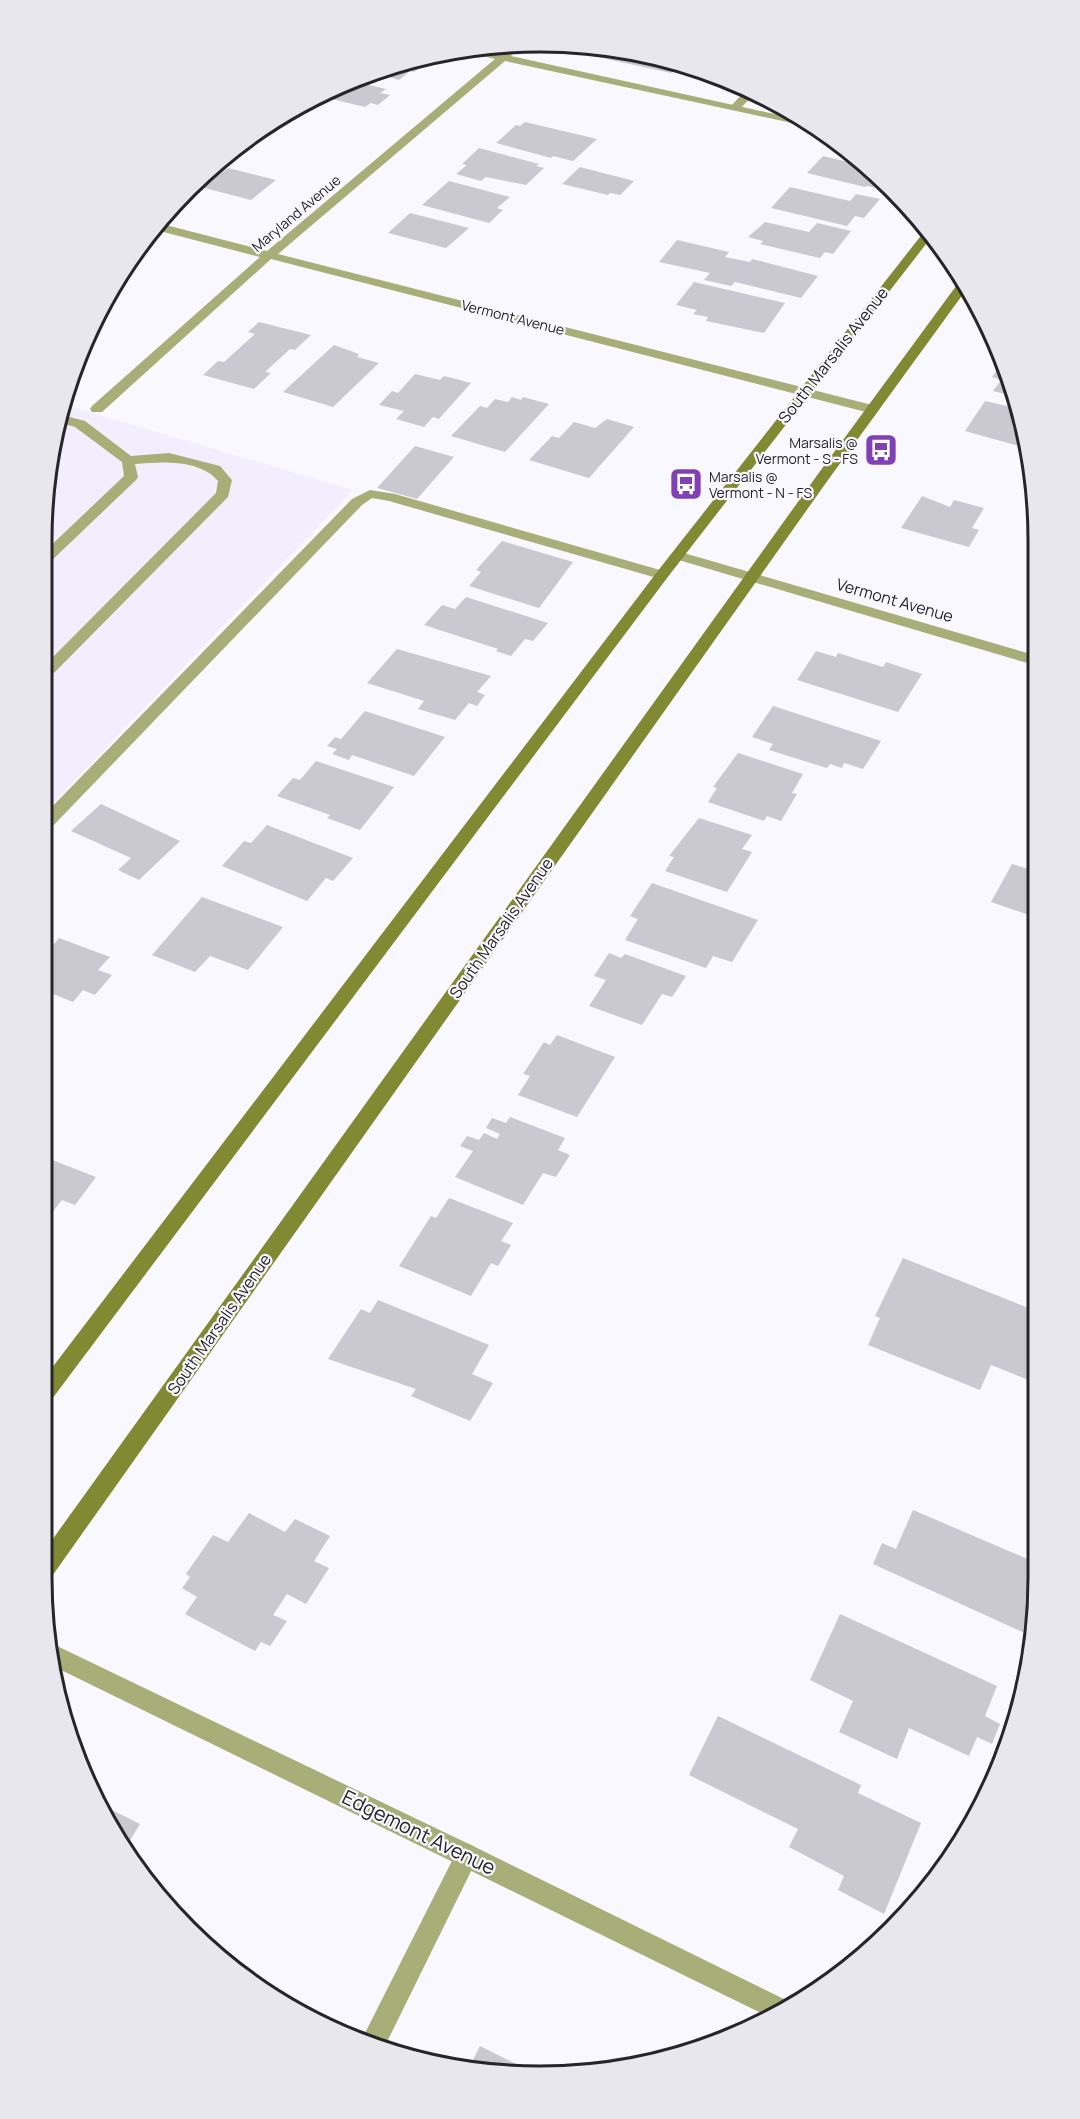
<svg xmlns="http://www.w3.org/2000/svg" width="1080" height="2119" font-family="Manrope,sans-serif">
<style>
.built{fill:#f3eefe}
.building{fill:#cac8d0}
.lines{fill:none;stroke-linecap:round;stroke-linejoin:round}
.lane{fill:#a7ae78;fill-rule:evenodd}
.street{fill:#a7ae78;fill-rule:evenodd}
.secondary{fill:#818932;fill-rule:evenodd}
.labels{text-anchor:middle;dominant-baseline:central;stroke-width:4.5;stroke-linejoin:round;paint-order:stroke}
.far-street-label{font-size:14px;fill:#262528;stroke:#faf8ff}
.far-poi-label{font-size:14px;fill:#262528;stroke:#faf8ff;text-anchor:end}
.street-label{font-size:16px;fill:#262528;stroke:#faf8ff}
.near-street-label{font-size:20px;fill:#262528;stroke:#faf8ff}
.rim{fill:none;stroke:#262528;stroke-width:3}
</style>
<rect width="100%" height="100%" fill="#faf8ff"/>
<path class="built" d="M 62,404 L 353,490 L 43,814 L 43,508 Z"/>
<path class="building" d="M 588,46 L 639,54 L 637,56 L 658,60 L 660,58 L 669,59 L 681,63 L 671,73 L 579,53 Z
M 414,60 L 425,63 L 414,72 L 410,71 L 399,80 L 372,72 Z
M 352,81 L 386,89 L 380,93 L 390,95 L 378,105 L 371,103 L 365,107 L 319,96 Z
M 525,122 L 597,139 L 573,161 L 553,156 L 551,158 L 496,143 L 516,125 L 520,126 Z
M 479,148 L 539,164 L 536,166 L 544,168 L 526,185 L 486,177 L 481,181 L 456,174 L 467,165 L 462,164 Z
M 823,156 L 865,166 L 882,183 L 877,188 L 867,186 L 865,187 L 807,173 Z
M 580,167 L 634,181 L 620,195 L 610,193 L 608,195 L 562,184 Z
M 228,168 L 276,180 L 251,200 L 193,185 L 205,173 L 217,176 Z
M 449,181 L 510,197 L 497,208 L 503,210 L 489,223 L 422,205 Z
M 790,187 L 850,201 L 856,194 L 880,199 L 864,218 L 855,216 L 847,226 L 771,208 Z
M 410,213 L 469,228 L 446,248 L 388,233 Z
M 765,222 L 809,232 L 817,223 L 851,231 L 833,254 L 825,252 L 820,258 L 760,244 L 763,241 L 748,237 Z
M 677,240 L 729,252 L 725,257 L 750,262 L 752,259 L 818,276 L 801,298 L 735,282 L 731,286 L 704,280 L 710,273 L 659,262 Z
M 694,282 L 785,303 L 764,333 L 706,321 L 708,317 L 693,314 L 697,310 L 676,305 Z
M 259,322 L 311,335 L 295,350 L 290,349 L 265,372 L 271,373 L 254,389 L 203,375 L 218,361 L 224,362 L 255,334 L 248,332 Z
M 334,345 L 359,354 L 357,357 L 379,363 L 333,407 L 283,392 Z
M 1003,361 L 1013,396 L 993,391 L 1001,380 L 992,377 Z
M 415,374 L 440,380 L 444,376 L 471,383 L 439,419 L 433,417 L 424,427 L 396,419 L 404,411 L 379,405 L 392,391 L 398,393 Z
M 512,397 L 521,400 L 523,397 L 549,404 L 505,452 L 451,436 L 480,406 L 487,408 L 495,399 L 508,402 Z
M 985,401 L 1007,406 L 1009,403 L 1015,405 L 1026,448 L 965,431 Z
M 607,419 L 634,427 L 589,478 L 529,460 L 552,436 L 559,438 L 574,422 L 595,428 Z
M 415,446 L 454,457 L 417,499 L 377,488 Z
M 922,496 L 950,507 L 954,500 L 984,508 L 972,528 L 979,530 L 969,547 L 901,528 Z
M 502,541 L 573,562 L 539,608 L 469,586 L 481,572 L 476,570 Z
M 466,597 L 548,623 L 533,641 L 525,639 L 511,656 L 496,651 L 498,649 L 424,625 L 442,605 L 455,609 Z
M 397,649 L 491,676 L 477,692 L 485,695 L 477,706 L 469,703 L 455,720 L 418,709 L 424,701 L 367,683 Z
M 816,651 L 836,657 L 838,653 L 883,667 L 886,662 L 922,674 L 898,712 L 797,680 Z
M 773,706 L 881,741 L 863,769 L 844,763 L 842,768 L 830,764 L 827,768 L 769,750 L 773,744 L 752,737 Z
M 365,711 L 445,737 L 414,776 L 352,755 L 349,760 L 332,754 L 337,749 L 327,746 L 335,737 L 341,739 Z
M 738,753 L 803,774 L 792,793 L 797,794 L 781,821 L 767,816 L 764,821 L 708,802 L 717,788 L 713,787 Z
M 316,761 L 394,787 L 360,830 L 327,818 L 330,815 L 277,796 L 293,778 L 300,780 Z
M 101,804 L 180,841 L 139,880 L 118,870 L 131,858 L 71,831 Z
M 699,818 L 752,835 L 742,849 L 752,852 L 727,892 L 665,871 L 674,857 L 669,856 Z
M 267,825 L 353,858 L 333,881 L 326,878 L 307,901 L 222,866 L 244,841 L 251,843 Z
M 1012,864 L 1035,871 L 1035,917 L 991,902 Z
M 652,883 L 758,920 L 732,962 L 713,956 L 706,968 L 625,940 L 638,919 L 630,916 Z
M 202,897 L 283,927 L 248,970 L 210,956 L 195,972 L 152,955 Z
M 59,938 L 110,957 L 98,970 L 112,975 L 95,995 L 83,990 L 73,1002 L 43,990 L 43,957 Z
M 609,953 L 621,958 L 625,954 L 686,976 L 672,997 L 662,994 L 642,1025 L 589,1006 L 606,980 L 594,976 Z
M 557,1035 L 615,1057 L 577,1117 L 518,1095 L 530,1076 L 523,1074 L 544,1042 L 550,1045 Z
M 510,1117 L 565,1138 L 558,1150 L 570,1155 L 556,1177 L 543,1173 L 523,1205 L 455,1177 L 473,1151 L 460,1146 L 467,1136 L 479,1140 L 484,1133 L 497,1139 L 500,1134 L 486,1128 L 492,1118 L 506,1123 Z
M 42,1156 L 96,1177 L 75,1205 L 62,1200 L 42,1225 Z
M 449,1198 L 513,1223 L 501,1241 L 511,1245 L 498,1266 L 491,1263 L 471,1296 L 399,1266 L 431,1216 L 436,1218 Z
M 903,1258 L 1036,1311 L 1036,1383 L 991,1365 L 980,1390 L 868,1345 L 880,1318 L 875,1316 Z
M 378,1300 L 489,1345 L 472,1374 L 493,1383 L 470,1421 L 411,1396 L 416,1389 L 328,1359 L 361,1309 L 370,1313 Z
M 913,1510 L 1037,1563 L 1037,1611 L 1027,1634 L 873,1564 L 882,1543 L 896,1549 Z
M 249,1513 L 285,1532 L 295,1519 L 330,1536 L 314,1561 L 329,1568 L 306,1604 L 287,1594 L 273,1615 L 287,1621 L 270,1646 L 261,1642 L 255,1651 L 185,1614 L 197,1597 L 182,1588 L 190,1577 L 186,1574 L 213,1535 L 228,1542 Z
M 840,1614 L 997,1686 L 985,1716 L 1000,1724 L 992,1744 L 977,1737 L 969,1756 L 909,1728 L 897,1759 L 839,1732 L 853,1701 L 810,1680 Z
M 718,1716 L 861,1785 L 858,1793 L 921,1823 L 884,1914 L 838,1890 L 844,1876 L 789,1847 L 798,1829 L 689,1775 Z
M 104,1806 L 140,1824 L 126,1847 L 120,1836 Z
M 480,2046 L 528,2070 L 469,2068 Z"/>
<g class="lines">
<path class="lane" d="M 747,89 L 756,92 L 739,110 L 731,110 L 731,106 Z
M 58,414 L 85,421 L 131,456 L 169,453 L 220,466 L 232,480 L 228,497 L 48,679 L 43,681 L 43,667 L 216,493 L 218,481 C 199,459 162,462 135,464 L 138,477 L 136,480 L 48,564 L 43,565 L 43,553 L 124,476 L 122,462 L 75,427 L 57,422 Z
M 370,490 L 395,494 L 667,572 L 669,575 L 667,578 L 657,578 L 389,501 L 372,498 L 362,505 L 49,830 L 43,831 L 43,816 L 352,499 Z
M 467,1843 L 475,1847 L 479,1855 L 385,2046 L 363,2037 L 459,1847 Z"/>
<path class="street" d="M 511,45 L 522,45 L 511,56 L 802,120 L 815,128 L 505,61 L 278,254 L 876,406 L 878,409 L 876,412 L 866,412 L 271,259 L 102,412 L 92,412 L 90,409 L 92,406 L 260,257 L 152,229 L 158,223 L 267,251 L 495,59 L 460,50 L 471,47 L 500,54 Z
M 677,551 L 1034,655 L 1034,665 L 672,558 L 670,555 Z
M 55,1645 L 475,1847 L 792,2003 L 771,2018 L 57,1668 L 53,1646 Z"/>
<path class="secondary" d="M 927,228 L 933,235 L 667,578 L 49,1403 L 42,1406 L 42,1381 L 657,572 Z
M 959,282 L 961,282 L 966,290 L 828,480 L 50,1579 L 42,1582 L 42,1554 L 818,474 Z"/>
</g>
<defs>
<g id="bus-square" transform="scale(1.725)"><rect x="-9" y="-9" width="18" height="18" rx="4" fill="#8140b4" stroke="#faf8ff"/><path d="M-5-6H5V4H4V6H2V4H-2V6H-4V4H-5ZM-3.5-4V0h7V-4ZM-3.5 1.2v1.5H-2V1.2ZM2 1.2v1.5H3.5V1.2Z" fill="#fff"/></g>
</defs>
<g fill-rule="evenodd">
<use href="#bus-square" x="881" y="450"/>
<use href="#bus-square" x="686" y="484"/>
</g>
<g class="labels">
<g class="far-street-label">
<text transform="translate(296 213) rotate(-40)">Maryland Avenue</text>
<text transform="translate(513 317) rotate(14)">Vermont Avenue</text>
</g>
<g class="far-poi-label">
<text x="858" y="442">Marsalis @<tspan x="858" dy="16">Vermont - S - FS</tspan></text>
<text x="709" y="476" text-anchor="start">Marsalis @<tspan x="709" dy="16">Vermont - N - FS</tspan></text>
</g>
<g class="street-label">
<text transform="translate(833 355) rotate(-52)">South Marsalis Avenue</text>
<text transform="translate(895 600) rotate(16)">Vermont Avenue</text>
<text transform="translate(501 928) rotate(-55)">South Marsalis Avenue</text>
<text transform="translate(219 1324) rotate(-55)">South Marsalis Avenue</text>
</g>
<g class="near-street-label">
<text transform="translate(419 1832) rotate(26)">Edgemont Avenue</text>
</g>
</g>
<path d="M0 0H1080V2119H0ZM540 52H540A488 488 0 0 1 1028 540V1578A488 488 0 0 1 540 2066H540A488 488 0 0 1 52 1578V540A488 488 0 0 1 540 52Z" fill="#e9e7ee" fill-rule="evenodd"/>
<path class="rim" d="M540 52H540A488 488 0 0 1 1028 540V1578A488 488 0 0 1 540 2066H540A488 488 0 0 1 52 1578V540A488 488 0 0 1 540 52Z"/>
</svg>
